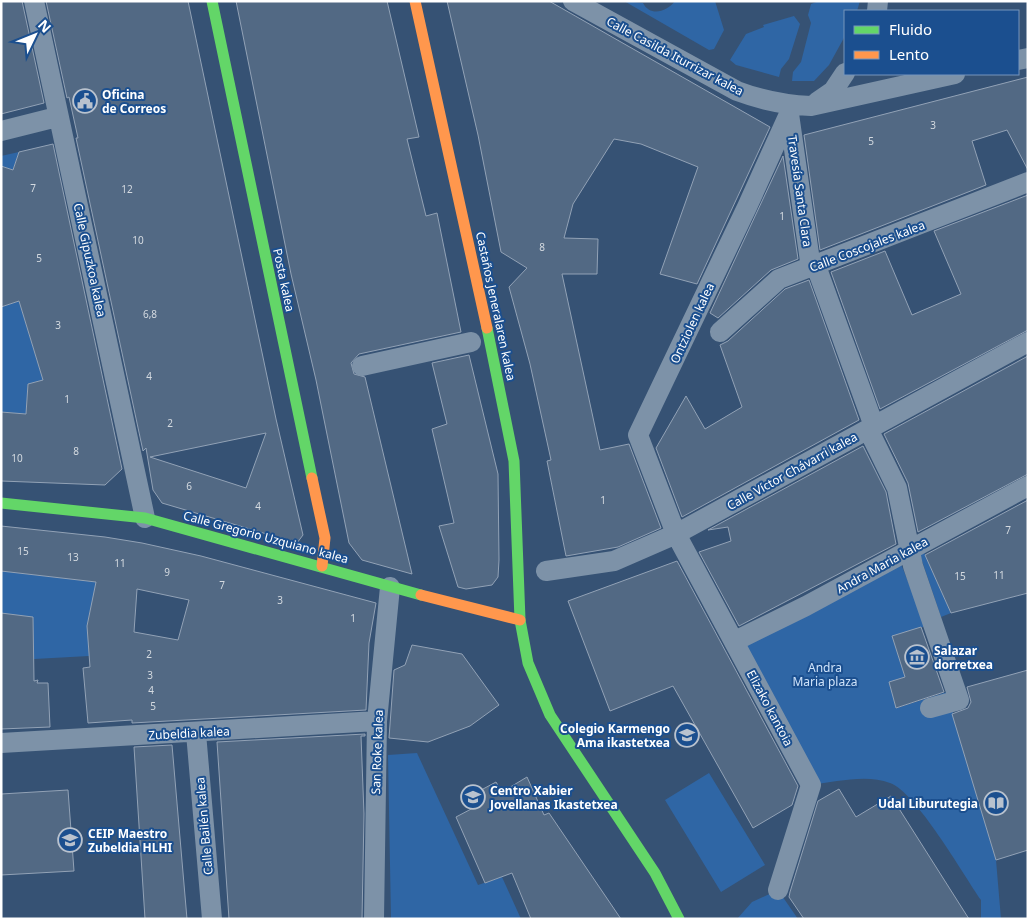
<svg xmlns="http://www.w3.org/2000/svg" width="1029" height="920" font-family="'Noto Sans',sans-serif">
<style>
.green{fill:#2f66a5}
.building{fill:#526984;stroke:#92a2b6;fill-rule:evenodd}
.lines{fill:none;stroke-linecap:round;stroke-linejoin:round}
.street{stroke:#7d92a8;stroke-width:20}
.fast{stroke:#63d668;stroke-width:11}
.slow{stroke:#ff974d;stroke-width:11}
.labels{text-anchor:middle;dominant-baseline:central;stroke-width:4;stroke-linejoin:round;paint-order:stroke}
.number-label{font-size:10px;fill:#d4dae0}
.street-label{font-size:12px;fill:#fff;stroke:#1b4f8f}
.poi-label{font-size:12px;font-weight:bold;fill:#fff;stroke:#1b4f8f;text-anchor:start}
.park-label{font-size:12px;fill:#cfe3fa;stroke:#1b4f8f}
</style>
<rect width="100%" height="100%" fill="#365274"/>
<path class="green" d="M 624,1 L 643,3 C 650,17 667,12 675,1 L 715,1 L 724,30 L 714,49 L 709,50 Z
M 819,1 L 860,1 L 857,11 L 845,11 L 845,36 L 829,65 L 814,81 L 792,81 L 793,72 L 801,62 L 811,23 L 808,15 L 811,4 Z
M 794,16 L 800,24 L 789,59 L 781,69 L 779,77 L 736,65 L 730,60 L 746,34 L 764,27 L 763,25 Z
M 19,152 L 1,205 L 1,156 Z
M 19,301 L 43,380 L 28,384 L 26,414 L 1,412 L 1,307 Z
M 923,550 L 951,613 L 941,617 L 919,552 Z
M 901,564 L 926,626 L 892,636 L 905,677 L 889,683 L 897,708 L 947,692 L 996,860 L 1001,919 L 981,919 L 981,900 C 963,874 916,792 890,783 C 866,774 836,782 811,785 L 737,646 Z
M 1,571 L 97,582 L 89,615 L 89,656 L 34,659 L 32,617 L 1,613 Z
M 417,753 L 478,885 L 502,877 L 521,919 L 391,919 L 388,755 Z
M 709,773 L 765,865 L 721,892 L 665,800 Z
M 778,890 L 798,919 L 737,919 L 752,902 Z"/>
<path class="building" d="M 1,1 L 22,1 L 44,103 L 1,114 Z
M 46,1 L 188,1 L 276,419 L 303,535 L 297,543 L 162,503 L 153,490 L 146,448 L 143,451 L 76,138 L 78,138 L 69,97 L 67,98 ZM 266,433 L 246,488 L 150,457 Z
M 236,1 L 387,1 L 419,137 L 407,139 L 426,216 L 437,213 L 461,332 L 359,354 L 351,363 L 354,374 L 365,377 L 412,574 L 362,560 L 349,543 L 316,380 L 291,274 Z
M 447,1 L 549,1 L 770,127 L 697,284 L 660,274 L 698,167 L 641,144 L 614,139 L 573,204 L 564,238 L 598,239 L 597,274 L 562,274 L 600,450 L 629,444 L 661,528 L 618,547 L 566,556 L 547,461 L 551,460 L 530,364 L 509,287 L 527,268 L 501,252 L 478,135 Z
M 1028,77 L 1028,170 L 1007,130 L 972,141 L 986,185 L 820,250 L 804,135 Z
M 53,144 L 122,469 L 105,485 L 1,481 L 1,412 L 26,414 L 28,384 L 43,380 L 19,301 L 1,307 L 1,166 L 13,170 L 19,152 Z
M 783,156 L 798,259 L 771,270 L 718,318 L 710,313 Z
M 1028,195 L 1028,330 L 880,409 L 831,272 L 885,251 L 912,315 L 961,294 L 934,231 Z
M 809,280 L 859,420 L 682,517 L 656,448 L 686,396 L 705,429 L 742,407 L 720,345 L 728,341 L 785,289 Z
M 469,355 L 498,474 L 499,560 L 498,577 L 492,585 L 466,589 L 458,587 L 439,526 L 454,523 L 432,429 L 447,424 L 432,363 Z
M 1028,356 L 1028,474 L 918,532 L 908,483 L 884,434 Z
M 863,446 L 886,492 L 896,544 L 739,626 L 699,552 L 731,541 L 728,527 L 708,530 Z
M 1028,500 L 1028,593 L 951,613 L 925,555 Z
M 1,526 L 105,537 L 142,543 L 201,556 L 376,603 L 369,643 L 366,710 L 132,723 L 132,720 L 88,723 L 83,668 L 90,667 L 87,626 L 96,582 L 1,571 ZM 137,589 L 189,600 L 178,640 L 134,632 Z
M 677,561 L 798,786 L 792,805 L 753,828 L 673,686 L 610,711 L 568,601 Z
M 1,613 L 33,617 L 34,681 L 38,680 L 37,683 L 48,683 L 50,727 L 1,729 Z
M 921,627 L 944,692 L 896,708 L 889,682 L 905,677 L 892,636 Z
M 412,645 L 462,654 L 499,705 L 470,726 L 428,742 L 389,738 L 394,670 L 405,665 Z
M 1028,670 L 1028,850 L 996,860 L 952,714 L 968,708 L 971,702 L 967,687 Z
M 365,734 L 365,736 L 361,736 L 364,814 L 362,919 L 229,919 L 217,742 Z
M 172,745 L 187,919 L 145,919 L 134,747 Z
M 527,777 L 544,815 L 549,813 L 621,919 L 531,919 L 512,873 L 485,883 L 456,817 L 475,807 L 470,796 L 496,782 L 502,792 Z
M 839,789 L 856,817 L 891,796 L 969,919 L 804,919 L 789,897 L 790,892 L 818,801 Z
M 68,790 L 74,871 L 1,875 L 1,794 Z"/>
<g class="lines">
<path class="street" d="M 34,1 L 145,518
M 573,1 L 737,91 C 761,100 785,105 811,106 L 955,74
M 877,11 L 878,1
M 1018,60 L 1028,58
M 817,102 L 833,91 L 845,73
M 789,114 L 811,268
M 1,131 L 49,119
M 816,266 L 874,426
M 720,332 L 779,279 L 1028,182
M 362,366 L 471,342
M 868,429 L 897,488 L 913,566 L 959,700 L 930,708
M 546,571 L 614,561 L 676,534 L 1028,342
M 735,641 L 806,606 L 1028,486
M 196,733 L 212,919
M 1,743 L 377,721
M 778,890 L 811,785 L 676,534 L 638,435 L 747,207 L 789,114
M 374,919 L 377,721 L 390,587"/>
<path class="fast" d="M 212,1 L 312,478
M 487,328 L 514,461 L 520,620 L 528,663 L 550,715 L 655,873 L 679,919
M 1,503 L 145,518 L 421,595"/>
<path class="slow" d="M 415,1 L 487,328
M 312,478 L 325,538 L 322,566
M 421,595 L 520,620"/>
</g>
<defs>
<g id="civic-ring" transform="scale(1.25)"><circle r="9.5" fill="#1b4f8f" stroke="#b9c2ce" stroke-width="1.5"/><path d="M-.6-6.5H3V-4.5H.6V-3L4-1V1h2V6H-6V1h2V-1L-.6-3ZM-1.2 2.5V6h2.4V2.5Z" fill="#b9c2ce"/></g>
<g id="museum-ring" transform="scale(1.25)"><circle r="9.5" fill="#1b4f8f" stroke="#b9c2ce" stroke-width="1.5"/><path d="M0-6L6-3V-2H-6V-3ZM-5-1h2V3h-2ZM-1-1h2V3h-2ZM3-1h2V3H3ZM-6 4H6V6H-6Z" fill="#b9c2ce"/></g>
<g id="school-ring" transform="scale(1.25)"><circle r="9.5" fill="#1b4f8f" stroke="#b9c2ce" stroke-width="1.5"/><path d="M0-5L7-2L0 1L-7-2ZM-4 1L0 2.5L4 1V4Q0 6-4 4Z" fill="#b9c2ce"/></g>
<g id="university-ring" transform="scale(1.25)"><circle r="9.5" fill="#1b4f8f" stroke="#b9c2ce" stroke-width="1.5"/><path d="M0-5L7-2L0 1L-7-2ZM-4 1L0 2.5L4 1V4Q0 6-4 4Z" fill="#b9c2ce"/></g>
<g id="library-ring" transform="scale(1.25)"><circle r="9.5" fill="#1b4f8f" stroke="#b9c2ce" stroke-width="1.5"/><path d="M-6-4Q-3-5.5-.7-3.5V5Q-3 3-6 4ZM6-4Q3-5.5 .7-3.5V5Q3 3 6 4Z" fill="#b9c2ce"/></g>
</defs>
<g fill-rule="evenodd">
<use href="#civic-ring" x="85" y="101"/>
<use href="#museum-ring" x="917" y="657"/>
<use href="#school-ring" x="687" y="735"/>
<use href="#university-ring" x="473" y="797"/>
<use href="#library-ring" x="996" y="803"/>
<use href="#school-ring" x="70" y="840"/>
</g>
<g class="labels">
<g class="number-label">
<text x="933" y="125">3</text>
<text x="871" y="141">5</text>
<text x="33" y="188">7</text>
<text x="127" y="189">12</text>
<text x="782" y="216">1</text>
<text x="138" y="240">10</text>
<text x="542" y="247">8</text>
<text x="39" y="258">5</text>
<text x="150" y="314">6,8</text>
<text x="58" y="325">3</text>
<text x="149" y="376">4</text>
<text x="67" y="399">1</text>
<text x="170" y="423">2</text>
<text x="76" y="451">8</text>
<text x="17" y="458">10</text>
<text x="189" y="486">6</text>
<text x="603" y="500">1</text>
<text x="258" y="506">4</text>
<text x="1008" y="530">7</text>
<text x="23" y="551">15</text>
<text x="73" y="557">13</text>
<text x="120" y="563">11</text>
<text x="167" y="572">9</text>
<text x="999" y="575">11</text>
<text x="960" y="576">15</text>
<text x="222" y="585">7</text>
<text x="280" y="600">3</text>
<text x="353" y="618">1</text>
<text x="149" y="654">2</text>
<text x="150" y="675">3</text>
<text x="151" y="690">4</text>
<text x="153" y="706">5</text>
</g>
<g class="street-label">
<text transform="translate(675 56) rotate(28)">Calle Casilda Iturrizar kalea</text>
<text transform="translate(800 191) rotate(82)">Travesía Santa Clara</text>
<text transform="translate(867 246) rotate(-21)">Calle Coscojales kalea</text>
<text transform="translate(90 260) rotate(78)">Calle Gipuzkoa kalea</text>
<text transform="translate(284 280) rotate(78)">Posta kalea</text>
<text transform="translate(496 306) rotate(78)">Castaños Jeneralaren kalea</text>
<text transform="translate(692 323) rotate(-65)">Ontziolen kalea</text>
<text transform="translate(792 471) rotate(-29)">Calle Víctor Chávarri kalea</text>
<text transform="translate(266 537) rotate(15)">Calle Gregorio Uzquiano kalea</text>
<text transform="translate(882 565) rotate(-29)">Andra Maria kalea</text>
<text transform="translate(770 708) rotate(62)">Elizako kantoia</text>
<text transform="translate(189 733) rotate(-3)">Zubeldia kalea</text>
<text transform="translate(377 752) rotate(-88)">San Roke kalea</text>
<text transform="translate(204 826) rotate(-95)">Calle Bailén kalea</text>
</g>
<g class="poi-label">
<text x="102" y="94">Oficina<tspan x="102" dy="14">de Correos</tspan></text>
<text x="934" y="650">Salazar<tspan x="934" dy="14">dorretxea</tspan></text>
<text x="670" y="728" text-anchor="end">Colegio Karmengo<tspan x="670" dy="14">Ama ikastetxea</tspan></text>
<text x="490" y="790">Centro Xabier<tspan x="490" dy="14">Jovellanas Ikastetxea</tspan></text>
<text x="978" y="803" text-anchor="end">Udal Liburutegia</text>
<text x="88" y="833">CEIP Maestro<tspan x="88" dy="14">Zubeldia HLHI</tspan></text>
</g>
<g class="park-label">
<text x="825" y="667">Andra<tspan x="825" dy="14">Maria plaza</tspan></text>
</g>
</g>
<rect width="1029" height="920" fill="none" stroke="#ffffff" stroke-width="5"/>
<rect x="844" y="10" width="175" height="65" fill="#1b4f8f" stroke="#7695bc"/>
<rect x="854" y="26" width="25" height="8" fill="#63d668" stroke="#7695bc"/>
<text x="889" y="35" font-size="15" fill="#ffffff">Fluido</text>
<rect x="854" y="51" width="25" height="8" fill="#ff974d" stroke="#7695bc"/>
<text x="889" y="60" font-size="15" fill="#ffffff">Lento</text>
<g transform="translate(35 35) rotate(47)" stroke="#1b4f8f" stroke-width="4" paint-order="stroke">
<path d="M0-4L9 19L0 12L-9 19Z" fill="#ffffff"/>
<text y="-8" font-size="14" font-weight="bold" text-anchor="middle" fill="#ffffff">N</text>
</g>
</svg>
